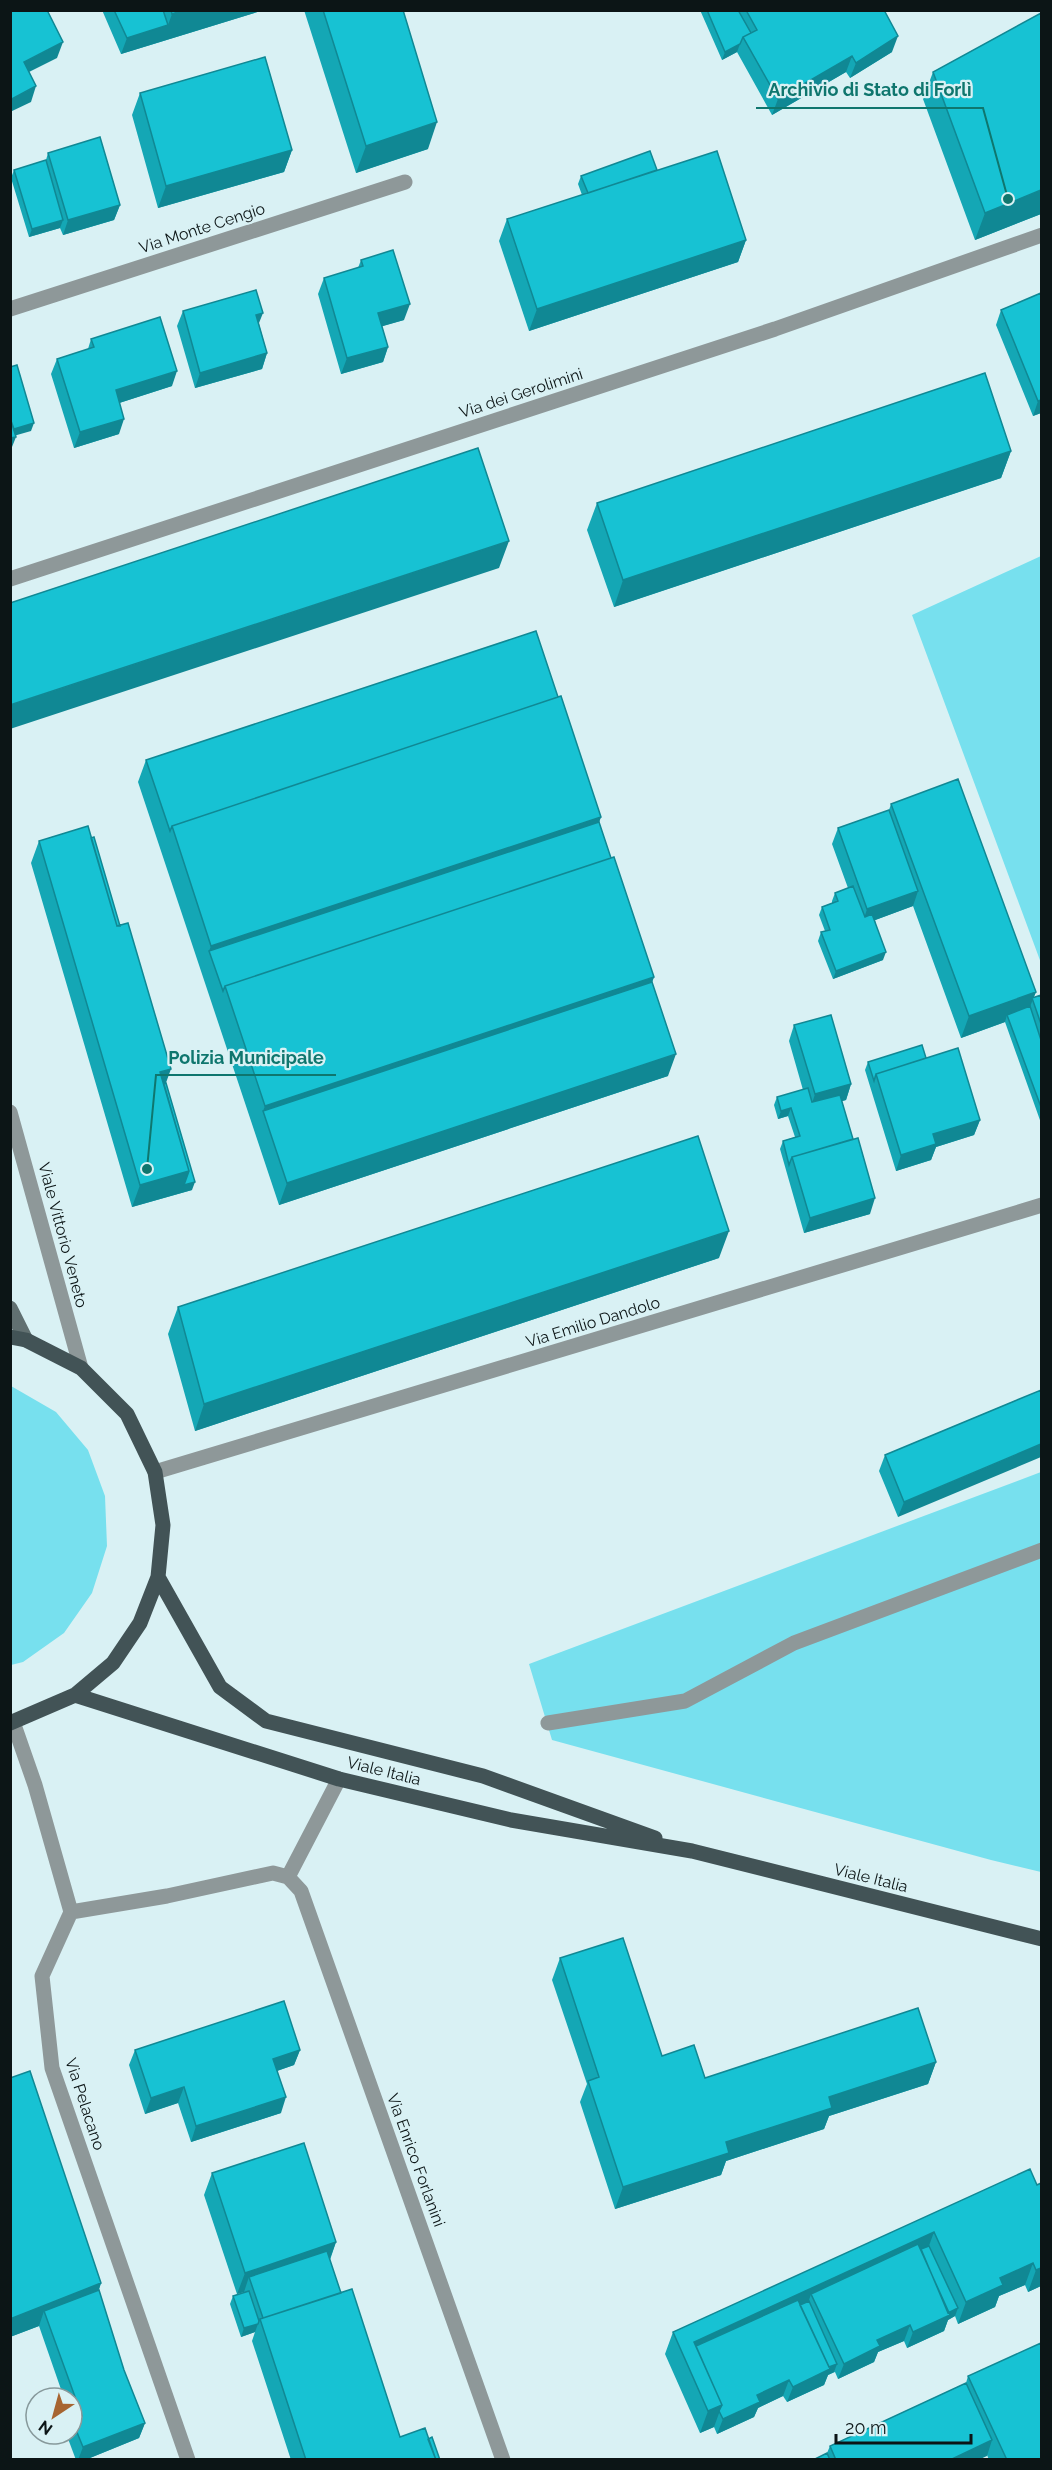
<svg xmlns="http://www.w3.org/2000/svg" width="1052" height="2470" font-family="Raleway,sans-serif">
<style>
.green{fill:#77e0ee}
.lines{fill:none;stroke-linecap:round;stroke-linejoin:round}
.pedestrian{stroke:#8e9899;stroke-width:15}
.minor{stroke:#8e9899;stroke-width:15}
.secondary{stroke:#617071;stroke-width:15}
.primary{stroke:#425356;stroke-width:15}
.wall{fill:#14a7b5}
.shaded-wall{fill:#108894}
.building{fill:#17c2d3;stroke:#108894;stroke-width:1.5}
.labels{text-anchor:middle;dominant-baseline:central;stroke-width:4.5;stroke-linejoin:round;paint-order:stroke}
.street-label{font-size:16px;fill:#0c1516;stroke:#d9f1f4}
.leader{fill:none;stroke:#0f766e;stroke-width:2}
.callout-dot{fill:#0f766e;stroke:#d9f1f4;stroke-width:2}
.callout-label{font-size:18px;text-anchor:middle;font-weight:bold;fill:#0f766e;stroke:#d9f1f4;stroke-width:4.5;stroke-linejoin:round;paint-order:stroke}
</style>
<rect width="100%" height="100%" fill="#d9f1f4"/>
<path class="green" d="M 1041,556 L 1041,963 L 912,615 Z
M 11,1386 L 56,1412 L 88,1450 L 105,1496 L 107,1546 L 92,1593 L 64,1633 L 23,1662 L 11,1665 Z
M 1041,1472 L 1041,1872 L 991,1860 L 552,1740 L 529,1664 Z"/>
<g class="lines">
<path class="pedestrian" d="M 548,1723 L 685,1701 L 794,1643 L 1042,1550"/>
<path class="minor" d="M 10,309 L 405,182
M 10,579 L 775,329 L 1042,235
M 10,1112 L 81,1368
M 155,1472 L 1042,1205
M 13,1722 L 35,1785 L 71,1912 L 42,1976 L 52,2068 L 188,2460
M 288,1877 L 339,1779
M 71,1912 L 167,1896 L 273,1873 L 288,1877 L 301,1891 L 503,2460"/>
<path class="secondary" d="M 10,1308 L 26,1340"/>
<path class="primary" d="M 10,1337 L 26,1340 L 81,1368 L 127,1414 L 155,1472 L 163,1525 L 158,1577 L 140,1623 L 113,1663 L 75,1695 L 10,1723
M 158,1577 L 220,1687 L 266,1721 L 483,1776 L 655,1838
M 75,1695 L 339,1779 L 511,1820 L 692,1851 L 1042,1939"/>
</g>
<path class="wall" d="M 102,10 L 264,10 L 121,54 Z
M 304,10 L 403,10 L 428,149 L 356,173 Z
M 700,10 L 884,10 L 892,52 L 850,78 L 846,72 L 772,115 L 737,52 L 722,60 Z
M 933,72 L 1041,214 L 975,240 L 923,99 Z
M 140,93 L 292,150 L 284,172 L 158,208 L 132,115 Z
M 48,153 L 120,205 L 114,220 L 63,235 L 60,228 L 29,237 L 11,178 L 14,170 L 46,160 Z
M 657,170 L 746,240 L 738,262 L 529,331 L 499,241 L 507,219 L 582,195 L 578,184 L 581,176 Z
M 361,260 L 404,320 L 382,326 L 388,347 L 383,362 L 341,374 L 318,294 L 324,278 L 358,268 Z
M 1041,293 L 1041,413 L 1033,416 L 996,325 L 1001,310 Z
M 183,311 L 259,324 L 267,353 L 262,369 L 195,388 L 177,326 Z
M 91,339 L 172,386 L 119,403 L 119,434 L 74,448 L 51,374 L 57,359 L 88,349 Z
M 1011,451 L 1001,478 L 614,607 L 587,530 L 597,503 Z
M 558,697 L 601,817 L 599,822 L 611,858 L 654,977 L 652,982 L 668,1076 L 279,1205 L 138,782 L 146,760 Z
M 891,804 L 1036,992 L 1033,998 L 1041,995 L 1041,1123 L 1005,1022 L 961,1038 L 913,906 L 875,920 L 883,960 L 833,979 L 818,941 L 821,932 L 825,931 L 819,915 L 822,907 L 832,903 L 832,901 L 835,893 L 848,888 L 832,844 L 838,828 L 889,810 Z
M 39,841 L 166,1083 L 192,1190 L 132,1207 L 31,863 Z
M 794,1025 L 851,1084 L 846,1100 L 842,1101 L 870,1214 L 804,1233 L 780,1149 L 783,1141 L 795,1137 L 788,1116 L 778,1119 L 774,1105 L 777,1097 L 803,1090 L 789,1041 Z
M 926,1058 L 980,1120 L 974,1135 L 936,1147 L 931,1160 L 896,1171 L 865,1070 L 868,1062 Z
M 719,1258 L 195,1431 L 168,1334 L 178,1307 Z
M 1041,1390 L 898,1517 L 879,1471 L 885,1455 Z
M 560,1958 L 662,2056 L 705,2078 L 936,2062 L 928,2084 L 829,2116 L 824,2129 L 726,2161 L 721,2175 L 615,2209 L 580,2102 L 587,2084 L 552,1980 Z
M 135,2050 L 300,2050 L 294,2065 L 277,2071 L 281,2113 L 191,2142 L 178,2103 L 145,2114 L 129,2065 Z
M 10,2078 L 101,2283 L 99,2290 L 124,2370 L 145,2423 L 139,2438 L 85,2460 L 76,2460 L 67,2436 L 67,2434 L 72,2434 L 72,2398 L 64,2398 L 39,2326 L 10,2337 Z
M 212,2173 L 336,2242 L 330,2260 L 341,2293 L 400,2437 L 428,2439 L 440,2460 L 291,2460 L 252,2341 L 255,2332 L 241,2337 L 230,2304 L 233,2296 L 244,2293 L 244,2292 L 237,2294 L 204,2195 Z
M 1041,2183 L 1041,2286 L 1028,2292 L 1025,2285 L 999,2296 L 995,2307 L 958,2324 L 955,2316 L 948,2320 L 944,2331 L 907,2348 L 904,2341 L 878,2352 L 874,2362 L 838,2379 L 835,2372 L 828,2375 L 824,2385 L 787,2402 L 783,2396 L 758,2408 L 754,2417 L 717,2434 L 714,2427 L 700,2433 L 665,2354 L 673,2332 Z
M 968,2376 L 1041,2460 L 989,2460 L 987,2455 L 978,2460 L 813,2460 L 827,2453 L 830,2446 L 966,2383 Z"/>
<path class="shaded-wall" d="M 183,10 L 264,10 L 121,54 L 127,38 L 168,25 L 172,14 Z
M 898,36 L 892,52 L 850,78 L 856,63 Z
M 63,42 L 57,58 L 19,77 L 24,62 Z
M 740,44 L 737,52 L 722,60 L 725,52 Z
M 852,56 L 846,72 L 772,115 L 778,99 Z
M 36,86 L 31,102 L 10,112 L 10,100 Z
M 437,122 L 428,149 L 356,173 L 366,146 Z
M 292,150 L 284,172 L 158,208 L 166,186 Z
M 1041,190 L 1041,214 L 975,240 L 985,213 Z
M 120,205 L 114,220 L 63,235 L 68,220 Z
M 63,220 L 60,228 L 29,237 L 32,229 Z
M 746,240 L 738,262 L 529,331 L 537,309 Z
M 410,304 L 404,320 L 373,329 L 378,313 Z
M 263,313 L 257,328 L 256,315 Z
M 388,347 L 383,362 L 341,374 L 347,358 Z
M 267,353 L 262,369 L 195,388 L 200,373 Z
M 177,371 L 172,386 L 110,406 L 116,390 Z
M 1041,400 L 1041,413 L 1033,416 L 1038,401 Z
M 124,419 L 119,434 L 74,448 L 80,432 Z
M 34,423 L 31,431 L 10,437 L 10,430 Z
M 16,437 L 10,452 L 10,438 Z
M 1011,451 L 1001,478 L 614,607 L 623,580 Z
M 509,541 L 499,568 L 10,729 L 10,705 Z
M 601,817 L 591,844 L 209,951 L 211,946 Z
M 918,891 L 913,906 L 862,925 L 867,909 Z
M 886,952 L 883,960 L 833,979 L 836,971 Z
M 654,977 L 644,1004 L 263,1111 L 265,1106 Z
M 1036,992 L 1027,1014 L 1007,1015 L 1005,1022 L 961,1038 L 969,1016 Z
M 676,1054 L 668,1076 L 279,1205 L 287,1183 Z
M 171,1069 L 163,1091 L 160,1072 Z
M 851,1084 L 846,1100 L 810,1110 L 815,1094 Z
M 791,1108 L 788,1116 L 778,1119 L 781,1111 Z
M 980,1120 L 974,1135 L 936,1147 L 931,1160 L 896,1171 L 901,1155 L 933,1134 Z
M 189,1171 L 195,1182 L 192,1190 L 132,1207 L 140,1185 Z
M 875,1198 L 870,1214 L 804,1233 L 810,1218 Z
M 729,1231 L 719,1258 L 195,1431 L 204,1404 Z
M 1041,1444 L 1041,1457 L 898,1517 L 904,1502 Z
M 300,2050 L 294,2065 L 268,2074 L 273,2059 Z
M 936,2062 L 928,2084 L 829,2116 L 824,2129 L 726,2161 L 721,2175 L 615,2209 L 623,2187 L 829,2097 Z
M 184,2087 L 178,2103 L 145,2114 L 151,2098 Z
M 286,2097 L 281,2113 L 191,2142 L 196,2126 Z
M 934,2232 L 926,2254 L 811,2294 L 806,2309 L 697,2359 L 694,2342 Z
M 336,2242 L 328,2264 L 249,2277 L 244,2292 L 237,2294 L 245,2273 Z
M 1033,2263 L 1025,2285 L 999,2296 L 995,2307 L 958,2324 L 966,2302 L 1000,2278 Z
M 1041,2268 L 1041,2286 L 1028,2292 L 1036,2270 Z
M 101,2283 L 93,2305 L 44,2311 L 39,2326 L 10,2337 L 10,2319 Z
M 958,2308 L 955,2316 L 948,2320 L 944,2331 L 907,2348 L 913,2332 Z
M 258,2324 L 255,2332 L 241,2337 L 244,2328 Z
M 910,2325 L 904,2341 L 878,2352 L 874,2362 L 838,2379 L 844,2364 L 877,2340 Z
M 837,2364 L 834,2372 L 828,2375 L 824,2385 L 787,2402 L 793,2387 L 824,2370 Z
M 789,2380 L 783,2396 L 758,2408 L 754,2417 L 717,2434 L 723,2419 L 757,2395 Z
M 722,2405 L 714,2427 L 700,2433 L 708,2411 Z
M 145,2423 L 139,2438 L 85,2460 L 78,2460 L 83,2447 Z
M 992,2440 L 987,2456 L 978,2460 L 950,2460 Z"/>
<path class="building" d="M 10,10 L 47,10 L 63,42 L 24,62 L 36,86 L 10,100 Z
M 114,10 L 163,10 L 168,25 L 127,38 Z
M 171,10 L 183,10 L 172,14 Z
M 323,10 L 403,10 L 437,122 L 366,146 Z
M 707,10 L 738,10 L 751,33 L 743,37 L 740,44 L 725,52 Z
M 746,10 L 884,10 L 898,36 L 856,63 L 852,56 L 778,99 L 743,37 L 757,30 Z
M 1041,13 L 1041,190 L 985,213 L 933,72 Z
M 265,57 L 292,150 L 166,186 L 140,93 Z
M 100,137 L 120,205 L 68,220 L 48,153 Z
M 650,151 L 657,170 L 588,193 L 581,176 Z
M 717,151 L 746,240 L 537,309 L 507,219 Z
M 46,160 L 63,220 L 32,229 L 14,170 Z
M 393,250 L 410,304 L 378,313 L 388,347 L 347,358 L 324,278 L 363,266 L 361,260 Z
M 256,290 L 263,313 L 256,315 L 267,353 L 200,373 L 183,311 Z
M 1041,293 L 1041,400 L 1038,401 L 1001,310 Z
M 160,317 L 177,371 L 116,390 L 124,419 L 80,432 L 57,359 L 94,347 L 91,339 Z
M 17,365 L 34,423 L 14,429 L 10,418 L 10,367 Z
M 985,373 L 1011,451 L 623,580 L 597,503 Z
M 10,418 L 16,437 L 10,438 Z
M 478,448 L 509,541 L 10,705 L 10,603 Z
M 536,631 L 558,697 L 172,826 L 170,831 L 146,760 Z
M 561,696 L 601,817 L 211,946 L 172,826 Z
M 958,779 L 1036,992 L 969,1016 L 891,804 Z
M 889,810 L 918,891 L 867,909 L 838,828 Z
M 599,822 L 611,858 L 225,986 L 223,991 L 209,951 Z
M 88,826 L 117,926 L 128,923 L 171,1069 L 160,1072 L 189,1171 L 140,1185 L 39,841 Z
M 94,837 L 120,926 L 117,926 L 91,838 Z
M 614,857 L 654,977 L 265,1106 L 225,986 Z
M 853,886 L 865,917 L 872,914 L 886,952 L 836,971 L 821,932 L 830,930 L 822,907 L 838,901 L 835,893 Z
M 652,982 L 676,1054 L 287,1183 L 263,1111 Z
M 1041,995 L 1041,1024 L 1032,998 Z
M 1030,1006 L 1041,1040 L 1041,1107 L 1007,1015 Z
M 831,1015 L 851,1084 L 815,1094 L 794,1025 Z
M 922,1045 L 926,1058 L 876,1074 L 874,1081 L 868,1062 Z
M 958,1048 L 980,1120 L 933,1134 L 936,1144 L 901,1155 L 876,1074 Z
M 166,1083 L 195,1182 L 184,1185 L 189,1171 L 164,1084 Z
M 808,1088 L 812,1102 L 840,1095 L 853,1139 L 792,1157 L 789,1165 L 783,1141 L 800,1136 L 791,1108 L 781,1111 L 777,1097 Z
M 698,1136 L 729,1231 L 204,1404 L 178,1307 Z
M 858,1138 L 875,1198 L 810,1218 L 792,1157 Z
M 1041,1390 L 1041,1444 L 904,1502 L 885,1455 Z
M 623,1938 L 662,2056 L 694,2045 L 705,2078 L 918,2008 L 936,2062 L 829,2097 L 832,2108 L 726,2142 L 729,2153 L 623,2187 L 588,2081 L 599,2077 L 560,1958 Z
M 284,2001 L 300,2050 L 273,2059 L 286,2097 L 196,2126 L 184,2087 L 151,2098 L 135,2050 Z
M 30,2071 L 101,2283 L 10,2319 L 10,2078 Z
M 304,2143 L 336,2242 L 245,2273 L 212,2173 Z
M 1030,2169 L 1037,2185 L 1041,2183 L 1041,2268 L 1036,2270 L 1033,2263 L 1000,2278 L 1003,2285 L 966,2302 L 934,2232 L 694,2342 L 722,2405 L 708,2411 L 673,2332 Z
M 918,2244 L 950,2315 L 913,2332 L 910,2325 L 877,2340 L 880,2346 L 844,2364 L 811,2294 Z
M 929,2246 L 958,2308 L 948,2313 L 921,2249 Z
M 327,2251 L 341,2293 L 263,2318 L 249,2277 Z
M 352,2289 L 400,2437 L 425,2428 L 436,2460 L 306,2460 L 260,2319 Z
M 99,2290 L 124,2370 L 145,2423 L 83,2447 L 72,2420 L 82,2416 L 44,2311 Z
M 249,2291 L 259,2321 L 258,2324 L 244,2328 L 233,2296 Z
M 798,2300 L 830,2369 L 793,2387 L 789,2380 L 757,2395 L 760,2402 L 723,2419 L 719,2411 L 722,2405 L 696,2346 Z
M 809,2301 L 837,2364 L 829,2367 L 800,2305 Z
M 1041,2343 L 1041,2459 L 1007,2460 L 968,2376 Z
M 966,2383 L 992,2440 L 950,2460 L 836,2460 L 830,2446 Z
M 432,2437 L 440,2460 L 436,2460 L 428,2439 Z
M 827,2453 L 830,2460 L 813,2460 Z"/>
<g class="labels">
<g class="street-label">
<text transform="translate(202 228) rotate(-18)">Via Monte Cengio</text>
<text transform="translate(521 393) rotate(-18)">Via dei Gerolimini</text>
<text transform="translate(63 1235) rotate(75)">Viale Vittorio Veneto</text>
<text transform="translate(593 1322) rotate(-17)">Via Emilio Dandolo</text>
<text transform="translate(384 1771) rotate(14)">Viale Italia</text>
<text transform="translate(871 1878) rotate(14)">Viale Italia</text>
<text transform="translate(85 2104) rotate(72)">Via Pelacano</text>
<text transform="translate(416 2160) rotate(70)">Via Enrico Forlanini</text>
</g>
</g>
<path class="leader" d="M1008 199L983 108H756M147 1169L156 1075H336"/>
<g class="callout-dot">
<circle cx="1008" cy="199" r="6"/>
<circle cx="147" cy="1169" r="6"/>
</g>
<g class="callout-label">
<text x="870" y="96">Archivio di Stato di Forlì</text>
<text x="246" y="1064">Polizia Municipale</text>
</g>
<rect width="1052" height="2470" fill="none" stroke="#0c1516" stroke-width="24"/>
<g transform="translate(54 2416) rotate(216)"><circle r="28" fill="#d9f1f4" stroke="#87999b" stroke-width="1.5"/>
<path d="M0-4.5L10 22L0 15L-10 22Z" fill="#a76531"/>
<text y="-9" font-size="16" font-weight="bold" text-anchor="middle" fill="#0c1516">N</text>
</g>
<path d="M836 2434v9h135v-9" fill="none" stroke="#0c1516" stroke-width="3"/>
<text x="845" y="2434" font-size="18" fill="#0c1516" stroke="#d9f1f4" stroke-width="4.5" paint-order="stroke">20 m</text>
</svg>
